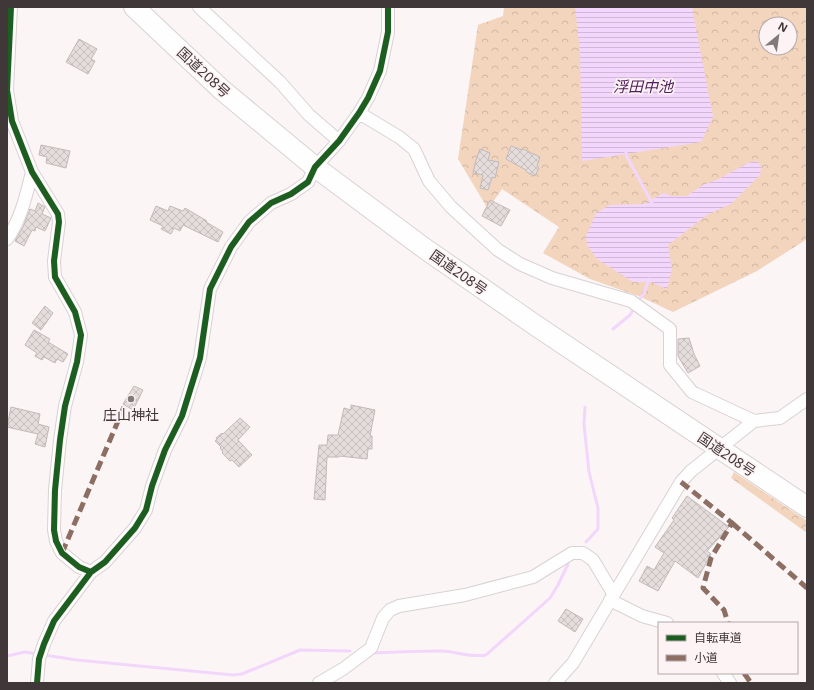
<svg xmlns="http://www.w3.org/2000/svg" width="814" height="690" font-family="'Noto Sans','Noto Sans JP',sans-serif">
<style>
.forest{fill:url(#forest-crowns);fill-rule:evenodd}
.water{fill:url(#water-rules)}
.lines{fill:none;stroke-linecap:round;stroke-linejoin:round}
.stream{stroke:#f3d6fb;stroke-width:3}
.building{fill:url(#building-cross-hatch);stroke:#c1bab9}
.minor-casing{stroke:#d9d1d3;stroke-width:14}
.trunk-casing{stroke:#d9d1d3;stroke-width:22}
.minor{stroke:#fefefe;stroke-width:12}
.trunk{stroke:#fefefe;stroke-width:20}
.quiet{stroke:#8d6e63;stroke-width:5;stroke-dasharray:10 5;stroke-linecap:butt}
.cycleway-casing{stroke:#fdf3f4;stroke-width:8}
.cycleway{stroke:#1b5e20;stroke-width:6}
.poi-dot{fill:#817a7a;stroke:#fdf3f4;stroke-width:1.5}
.labels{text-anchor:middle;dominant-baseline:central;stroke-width:3.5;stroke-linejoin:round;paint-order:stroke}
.street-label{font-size:14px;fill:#403738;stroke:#fdf3f4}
.poi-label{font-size:14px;fill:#403738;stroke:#fdf3f4}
.water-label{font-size:15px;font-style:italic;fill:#4f205c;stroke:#fdf3f4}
</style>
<defs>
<pattern id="forest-crowns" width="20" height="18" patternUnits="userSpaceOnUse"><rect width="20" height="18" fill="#f3d4bd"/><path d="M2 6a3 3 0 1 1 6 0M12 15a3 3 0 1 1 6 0" fill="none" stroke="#d1b7a3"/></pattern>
<pattern id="water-rules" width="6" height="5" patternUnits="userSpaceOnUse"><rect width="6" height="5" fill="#f3d6fb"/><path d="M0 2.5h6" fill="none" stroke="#d1b8d8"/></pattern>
<pattern id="building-cross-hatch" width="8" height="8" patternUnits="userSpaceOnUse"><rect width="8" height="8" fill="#e4dddc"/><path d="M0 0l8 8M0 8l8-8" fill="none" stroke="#c5bebe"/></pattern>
</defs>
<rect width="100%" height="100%" fill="#fbf5f6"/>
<path class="forest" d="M 504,7 L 807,7 L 807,239 L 757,271 L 673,312 L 641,297 L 590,279 L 543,253 L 559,227 L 502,189 L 488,209 L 458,159 L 478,25 L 503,16 ZM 766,24 L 790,24 L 790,48 L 766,48 Z
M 734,472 L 807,521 L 807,533 L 731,478 Z"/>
<path class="water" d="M 575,7 L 692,7 L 713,117 L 701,142 L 582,161 L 580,52 Z
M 757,161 L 761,167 L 760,175 L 731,204 L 707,215 L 668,245 L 672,269 L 667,289 L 651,282 L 633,282 L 597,259 L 587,245 L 586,236 L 596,213 L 610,205 L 644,204 L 664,193 L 671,196 L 687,196 L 703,185 L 719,179 L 748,163 Z"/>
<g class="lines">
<path class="stream" d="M 626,152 L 626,155 L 652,203
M 638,302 L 644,293 L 649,279
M 613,329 L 630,315 L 635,307
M 585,407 L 584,424 L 589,472 L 598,508 L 598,529 L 586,542
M 374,653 C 396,652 418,651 440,651 C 457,651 468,658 486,655 L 550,598 L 558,585 L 568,564
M 44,655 L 77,660 L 233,675 L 242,674 L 300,650 L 350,651
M 7,656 L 25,652 L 38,654"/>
</g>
<path class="building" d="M 79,39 L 97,49 L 91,59 L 95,61 L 88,74 L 66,62 Z
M 41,145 L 70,151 L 66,168 L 46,163 L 47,157 L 39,155 Z
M 511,146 L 522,150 L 523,149 L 540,157 L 537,166 L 539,168 L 535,176 L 528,173 L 526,171 L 526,170 L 506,159 Z
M 480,149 L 490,153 L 488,160 L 499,162 L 495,178 L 492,177 L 488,190 L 480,188 L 483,175 L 473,173 L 476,160 Z
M 490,200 L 510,210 L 501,226 L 482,216 Z
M 38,203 L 45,207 L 42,214 L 51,218 L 45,231 L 36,227 L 35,231 L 32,230 L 24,246 L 15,241 L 23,227 L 30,209 L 35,211 Z
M 156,206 L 168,211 L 170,206 L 183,211 L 185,208 L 207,221 L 206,222 L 223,232 L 218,242 L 183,225 L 180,231 L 174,228 L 171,234 L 161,229 L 163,226 L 150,220 Z
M 45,306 L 53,313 L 41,330 L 32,323 Z
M 34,330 L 50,339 L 48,342 L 68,354 L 63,362 L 57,359 L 55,363 L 44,357 L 42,360 L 35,356 L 37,353 L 25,345 Z
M 689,338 L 694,354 L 700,366 L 688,373 L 678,356 L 678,339 Z
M 134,386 L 143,390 L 133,410 L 123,404 Z
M 351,405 L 375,410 L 370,436 L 372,436 L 372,449 L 368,449 L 367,459 L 339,456 L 339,457 L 327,457 L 325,500 L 314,499 L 319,445 L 327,445 L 328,435 L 338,435 L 344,408 L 351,410 Z
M 11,407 L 40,414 L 38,424 L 49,427 L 45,447 L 35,444 L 38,434 L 7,427 Z
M 240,418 L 250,427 L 238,440 L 252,455 L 239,467 L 232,460 L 230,461 L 222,453 L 223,452 L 220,448 L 221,447 L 215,441 L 217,440 L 216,438 L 222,433 L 223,434 Z
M 687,496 L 729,527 L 707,551 L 711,554 L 698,578 L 675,561 L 658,591 L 639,581 L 647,566 L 654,570 L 664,553 L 655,547 L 674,520 L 672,518 Z
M 566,609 L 583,619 L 575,632 L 558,621 Z"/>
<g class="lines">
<g class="minor-casing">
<path id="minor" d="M 11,7 L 7,90 L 12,121 L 32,172 L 58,214 L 59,222 L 54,261 L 55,277 L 75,312 L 81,335 L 77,362 L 65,406 L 60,440 L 55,490 L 54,530 L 56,541 L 62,553 L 79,567 L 91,572
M 199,7 L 280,82 L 309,115 L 339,141
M 359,113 L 399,137 L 414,149 L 429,181 L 451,207 L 498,250 L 520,264 L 552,278 L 631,301 L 670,329 L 670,365 L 692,392 L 754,421
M 7,239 C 21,219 26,196 32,172
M 610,600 L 642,616 L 667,623
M 723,673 L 730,683
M 37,683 L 39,659 L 44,644 L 54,621 L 91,572 L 105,562 L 135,528 L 146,510 L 152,486 L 165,450 L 182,416 L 200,358 L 210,289 L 231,247 L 249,222 L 271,203 L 291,194 L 308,182 L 315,167 L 339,141 L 359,113 L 368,98 L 380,71 L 388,32 L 388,7
M 319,683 L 343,669 L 371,648 L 383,618 L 390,610 L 399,606 L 465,595 L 533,577 L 572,553 L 583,553 L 593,560 L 614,595
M 555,683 L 573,663 L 681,482 L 691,471 L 754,421 L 780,418 L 807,399"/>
</g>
<g class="trunk-casing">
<path id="trunk" d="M 134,7 L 222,90 L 315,167 L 424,248 L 535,325 L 807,507"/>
</g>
<use href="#minor" class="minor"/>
<use href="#trunk" class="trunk"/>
<path class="quiet" d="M 681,482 L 732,523 L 711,558 L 703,588 L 724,610 L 728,623
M 732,523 L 807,588
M 62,553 L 124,407
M 744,673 L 751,683"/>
<g class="cycleway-casing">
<path id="cycleway" d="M 11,7 L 7,90 L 12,121 L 32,172 L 58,214 L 59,222 L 54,261 L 55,277 L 75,312 L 81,335 L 77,362 L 65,406 L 60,440 L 55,490 L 54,530 L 56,541 L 62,553 L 79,567 L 91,572
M 37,683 L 39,659 L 44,644 L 54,621 L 91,572 L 105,562 L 135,528 L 146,510 L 152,486 L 165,450 L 182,416 L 200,358 L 210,289 L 231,247 L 249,222 L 271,203 L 291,194 L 308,182 L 315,167 L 339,141 L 359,113 L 368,98 L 380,71 L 388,32 L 388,7"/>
</g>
<use href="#cycleway" class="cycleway"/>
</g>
<circle class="poi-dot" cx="131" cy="399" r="4"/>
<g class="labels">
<g class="street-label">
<text transform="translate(204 72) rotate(43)">国道208号</text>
<text transform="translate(459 272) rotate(35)">国道208号</text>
<text transform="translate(727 454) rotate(34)">国道208号</text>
</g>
<g class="poi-label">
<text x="131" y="414">庄山神社</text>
</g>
<g class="water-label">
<text x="643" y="86">浮田中池</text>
</g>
</g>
<rect width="814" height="690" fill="none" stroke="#403738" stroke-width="16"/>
<rect x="658" y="622" width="140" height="52" fill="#fdf3f4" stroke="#b1a8a9"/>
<rect x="666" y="635" width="20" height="6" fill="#1b5e20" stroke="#b1a8a9"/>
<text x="694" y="642" font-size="12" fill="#403738">自転車道</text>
<rect x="666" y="655" width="20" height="6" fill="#8d6e63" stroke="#b1a8a9"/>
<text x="694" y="662" font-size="12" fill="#403738">小道</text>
<g transform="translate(778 36) rotate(29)"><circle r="19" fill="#fdf3f4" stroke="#b1a8a9"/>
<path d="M0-3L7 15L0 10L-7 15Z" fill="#817a7a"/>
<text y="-6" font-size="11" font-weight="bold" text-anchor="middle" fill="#403738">N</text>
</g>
</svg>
